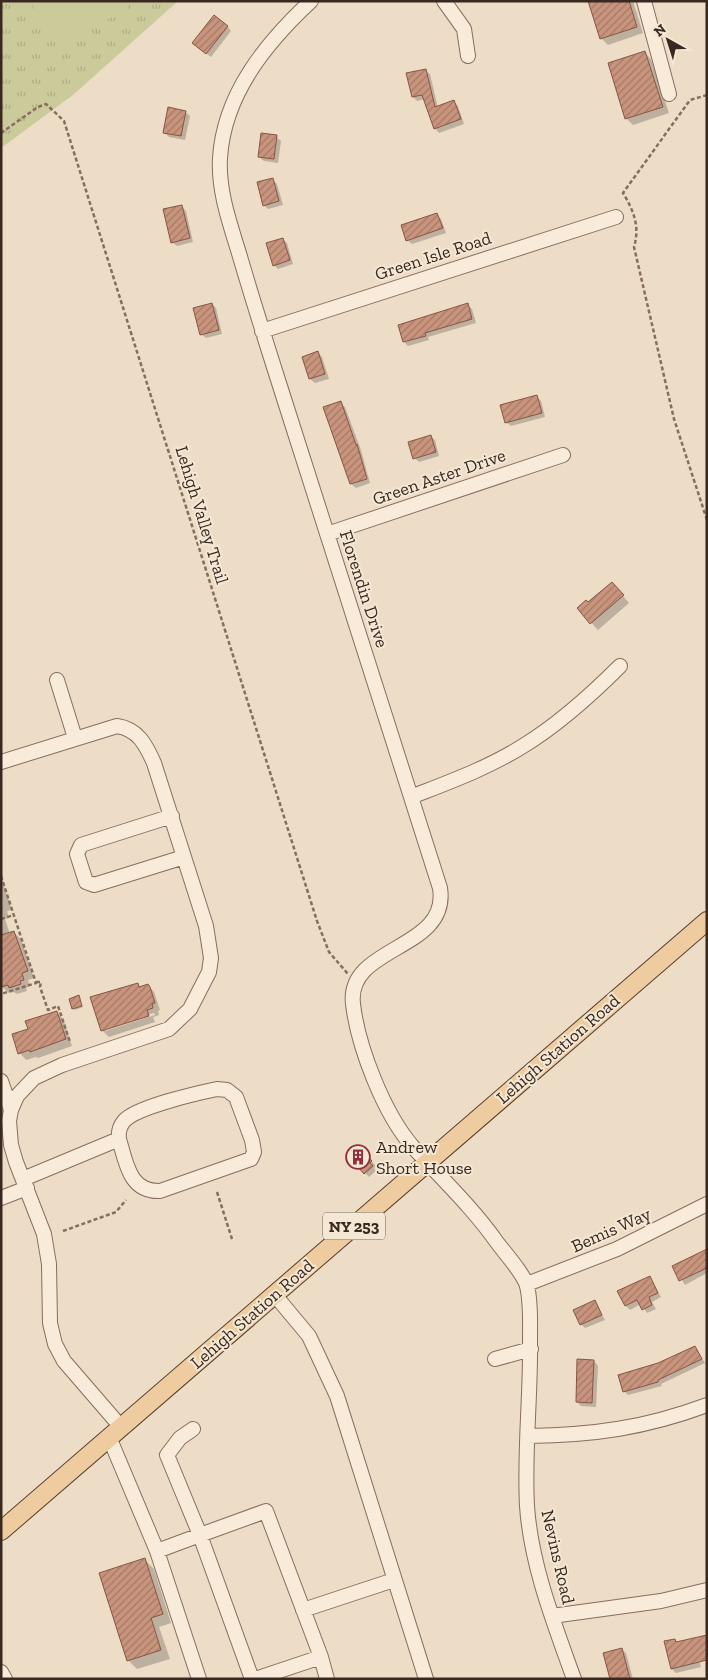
<svg xmlns="http://www.w3.org/2000/svg" width="708" height="1680" font-family="'Zilla Slab',serif">
<style>
.park{fill:url(#park-tufts)}
.garden{fill:#cbca9a}
.shadow{fill:#0003;fill-rule:evenodd}
.building{fill:url(#building-hatch);stroke:#865543}
.lines{fill:none;stroke-linecap:round;stroke-linejoin:round}
.minor-casing{stroke:#876e5c;stroke-width:16}
.major-casing{stroke:#553d30;stroke-width:20}
.path{stroke:#876e5c;stroke-width:2.5;stroke-dasharray:4 2.5;stroke-linecap:butt}
.minor{stroke:#f8ebd9;stroke-width:14}
.major{stroke:#eecc9f;stroke-width:18}
.labels{text-anchor:middle;dominant-baseline:central;stroke-width:4;stroke-linejoin:round;paint-order:stroke}
.shield{fill:#f4e8d5;stroke:#706256;stroke-width:1}
.shield-label{font-size:16px;font-weight:bold;fill:#38281f}
.street-label{font-size:18px;fill:#38281f;stroke:#f4e8d5}
.poi-label{font-size:18px;fill:#38281f;stroke:#f4e8d5;text-anchor:start}
</style>
<defs>
<pattern id="park-tufts" width="24" height="20" patternUnits="userSpaceOnUse" patternTransform="scale(1.25)"><rect width="24" height="20" fill="#cbca9a"/><path d="M3 7l-1-3M5 7V3M7 7l1-3M15 17l-1-3M17 17v-4M19 17l1-3" fill="none" stroke="#afae84"/></pattern>
<pattern id="building-hatch" width="6" height="6" patternUnits="userSpaceOnUse" patternTransform="scale(1.25)"><rect width="6" height="6" fill="#c9947d"/><path d="M-1 1l2-2M0 6l6-6M5 7l2-2" fill="none" stroke="#a47966"/></pattern>
</defs>
<rect width="100%" height="100%" fill="#eddcc6"/>
<path class="park" d="M 1,1 L 178,1 L 73,95 L 1,148 Z"/>
<path class="garden" d="M 31,1 L 126,1 L 129,11 L 46,42 Z"/>
<path class="shadow" d="M 589,1 L 633,1 L 643,33 L 608,45 L 601,38 Z
M 227,26 L 231,31 L 211,57 L 198,47 Z
M 644,52 L 651,59 L 669,113 L 633,125 L 626,118 Z
M 425,70 L 430,74 L 438,108 L 454,102 L 458,106 L 464,124 L 439,133 L 435,128 L 425,99 L 417,101 L 413,97 Z
M 185,112 L 190,116 L 185,140 L 169,137 L 165,133 Z
M 276,137 L 281,141 L 278,163 L 264,161 L 259,157 Z
M 273,180 L 277,184 L 283,205 L 268,209 L 264,205 Z
M 181,206 L 186,211 L 193,242 L 177,246 L 172,242 Z
M 437,214 L 441,219 L 446,233 L 412,244 L 407,240 Z
M 282,239 L 287,243 L 293,264 L 278,269 L 274,265 Z
M 212,304 L 216,308 L 222,334 L 206,338 L 201,334 Z
M 467,304 L 472,309 L 476,323 L 428,337 L 429,340 L 408,346 L 404,342 Z
M 318,353 L 322,357 L 329,379 L 315,383 L 310,379 L 304,357 Z
M 537,397 L 541,401 L 545,417 L 511,426 L 506,422 Z
M 340,403 L 345,407 L 361,450 L 370,483 L 356,488 L 351,484 L 325,408 Z
M 430,436 L 435,440 L 439,456 L 419,462 L 415,458 Z
M 618,590 L 629,603 L 598,630 L 578,608 Z
M 1,877 L 12,910 L 7,911 L 9,918 L 5,919 L 10,934 L 14,933 L 21,939 L 34,978 L 28,980 L 30,986 L 26,988 L 27,991 L 17,994 L 14,992 L 9,993 L 1,986 Z
M 137,984 L 141,987 L 148,985 L 154,992 L 160,1010 L 158,1011 L 159,1015 L 153,1017 L 155,1022 L 109,1037 L 102,1030 ZM 154,1013 L 155,1015 L 105,1031 L 105,1028 Z
M 78,997 L 83,1007 L 75,1010 L 73,1008 Z
M 56,1012 L 63,1019 L 72,1046 L 38,1058 L 36,1057 L 26,1060 L 20,1053 L 30,1030 Z
M 361,1150 L 376,1166 L 374,1168 L 376,1171 L 369,1177 L 348,1154 Z
M 707,1249 L 707,1273 L 685,1285 L 674,1267 Z
M 650,1277 L 661,1297 L 652,1302 L 656,1309 L 647,1313 L 641,1304 L 630,1310 L 626,1306 Z
M 595,1302 L 605,1320 L 585,1328 L 581,1324 Z
M 695,1347 L 705,1363 L 661,1384 L 662,1386 L 628,1395 L 624,1391 Z
M 594,1361 L 598,1366 L 596,1407 L 581,1406 L 577,1402 Z
M 145,1560 L 154,1569 L 171,1623 L 159,1627 L 170,1659 L 137,1669 L 128,1660 Z
M 675,1640 L 678,1643 L 696,1644 L 701,1667 L 676,1673 L 672,1669 Z
M 621,1649 L 626,1653 L 633,1679 L 612,1679 Z"/>
<path class="building" d="M 588,1 L 629,1 L 637,27 L 600,39 Z
M 214,15 L 228,26 L 206,54 L 192,43 Z
M 645,51 L 663,107 L 625,119 L 608,63 Z
M 426,69 L 435,107 L 454,100 L 461,119 L 434,129 L 422,95 L 412,97 L 406,73 Z
M 168,107 L 186,111 L 181,136 L 163,133 Z
M 261,133 L 277,135 L 274,159 L 258,157 Z
M 273,178 L 279,201 L 263,206 L 257,182 Z
M 182,205 L 190,238 L 171,243 L 163,209 Z
M 437,213 L 443,228 L 406,241 L 401,225 Z
M 283,238 L 290,260 L 273,266 L 266,243 Z
M 212,303 L 219,330 L 200,335 L 193,308 Z
M 468,303 L 472,319 L 425,333 L 426,336 L 403,342 L 398,325 Z
M 318,351 L 325,374 L 309,379 L 302,357 Z
M 537,395 L 542,413 L 505,423 L 500,405 Z
M 341,401 L 356,445 L 357,444 L 367,479 L 350,484 L 323,407 Z
M 431,435 L 436,452 L 413,459 L 408,442 Z
M 612,582 L 624,595 L 590,624 L 577,608 L 586,600 L 588,602 Z
M 14,931 L 28,971 L 22,973 L 24,980 L 20,981 L 21,984 L 9,988 L 8,985 L 1,987 L 1,935 Z
M 138,983 L 139,987 L 148,984 L 150,987 L 155,1003 L 152,1004 L 153,1008 L 147,1010 L 149,1016 L 101,1031 L 90,997 Z
M 79,995 L 82,1006 L 72,1009 L 69,999 Z
M 57,1011 L 66,1039 L 30,1052 L 29,1050 L 18,1054 L 12,1034 L 28,1029 L 25,1021 Z
M 357,1145 L 372,1161 L 370,1163 L 373,1166 L 364,1174 L 347,1154 Z
M 707,1249 L 707,1268 L 679,1281 L 672,1266 Z
M 650,1276 L 658,1293 L 649,1297 L 652,1305 L 642,1310 L 637,1300 L 625,1306 L 617,1291 Z
M 595,1300 L 602,1315 L 580,1325 L 573,1310 Z
M 695,1346 L 702,1359 L 658,1380 L 658,1382 L 623,1392 L 618,1375 L 658,1363 Z
M 577,1359 L 594,1360 L 592,1403 L 576,1402 Z
M 145,1558 L 163,1614 L 151,1618 L 161,1650 L 127,1661 L 99,1573 Z
M 707,1635 L 707,1660 L 671,1669 L 664,1641 L 675,1639 L 676,1642 Z
M 622,1648 L 630,1679 L 610,1679 L 603,1653 Z"/>
<g class="lines">
<g class="minor-casing">
<path id="minor" d="M 311,1 C 266,43 224,94 220,158 C 218,193 231,226 241,260 C 253,301 266,342 279,383 C 332,551 386,719 440,888 C 450,951 346,945 353,1004 C 358,1047 384,1114 413,1147 C 441,1178 472,1207 496,1241 C 504,1252 524,1274 527,1286 C 531,1302 530,1323 530,1339 C 531,1395 524,1450 527,1506 C 531,1565 554,1623 574,1679
M 444,1 L 464,29 L 468,56
M 644,1 L 669,94
M 262,331 L 616,217
M 327,534 L 563,455
M 57,680 L 75,738
M 1,762 L 117,726 C 138,729 146,745 154,763 L 206,926 L 211,958 L 209,972 L 190,1009 L 169,1029 L 62,1065 L 34,1078 L 17,1096 L 11,1110 L 9,1121 L 11,1145 L 16,1162 L 44,1234 L 49,1264 L 50,1323 L 55,1344 L 64,1361 L 121,1427
M 411,797 C 449,782 488,768 523,746 C 559,724 590,696 620,666
M 172,816 L 81,845 L 77,854 L 86,882 L 94,885 L 184,857
M 1,1081 L 11,1110
M 217,1089 L 227,1090 L 236,1097 L 252,1140 L 254,1152 L 251,1159 L 160,1191 C 129,1192 126,1162 119,1139 C 118,1132 120,1126 124,1121 C 136,1107 198,1093 217,1089 Z
M 23,1179 L 119,1139
M 1,1198 L 27,1188
M 527,1284 L 617,1249 L 707,1204
M 274,1294 L 309,1336 L 337,1396 L 426,1679
M 495,1359 L 531,1349
M 193,1429 L 180,1438 L 167,1455 L 200,1535 L 266,1511 L 321,1657 L 255,1679
M 528,1436 C 594,1435 645,1428 707,1405
M 109,1437 L 157,1551 L 200,1535 L 252,1679
M 157,1551 L 199,1679
M 303,1610 L 394,1580
M 552,1616 L 661,1601 L 707,1590
M 321,1657 L 327,1679
M 1,1672 L 5,1679"/>
</g>
<g class="major-casing">
<path id="major" d="M 1,1531 L 707,921"/>
</g>
<path class="path" d="M 707,95 L 690,100 L 623,193 C 634,211 640,227 634,247 L 674,419 L 707,520
M 1,133 L 38,107 L 46,104 L 64,121 L 317,921 L 329,952 L 348,974
M 1,876 L 36,983 L 1,994
M 1,919 L 14,915
M 36,982 L 41,982 L 40,987 L 48,1010 L 58,1006 L 70,1042
M 217,1192 L 232,1239
M 63,1231 L 116,1212 L 126,1200"/>
<use href="#minor" class="minor"/>
<use href="#major" class="major"/>
</g>
<defs>
<g id="building-ring" transform="scale(1.25)"><circle r="9.5" fill="#f4e8d5" stroke="#942e3b" stroke-width="1.5"/><path d="M-4-6H4V6H1V3H-1V6H-4ZM-2.5-4.3h1.7v1.8h-1.7ZM.8-4.3h1.7v1.8H.8ZM-2.5-1h1.7V.8h-1.7ZM.8-1h1.7V.8H.8Z" fill="#942e3b"/></g>
</defs>
<g fill-rule="evenodd">
<use href="#building-ring" x="358" y="1157"/>
</g>
<g class="labels">
<rect class="shield" x="323" y="1212.5" width="62" height="27" rx="4"/>
<g class="shield-label">
<text x="354" y="1226">NY 253</text>
</g>
<g class="street-label">
<text transform="translate(433 256) rotate(-18)">Green Isle Road</text>
<text transform="translate(439 477) rotate(-19)">Green Aster Drive</text>
<text transform="translate(202 515) rotate(73)">Lehigh Valley Trail</text>
<text transform="translate(364 589) rotate(72)">Florendin Drive</text>
<text transform="translate(558 1049) rotate(-41)">Lehigh Station Road</text>
<text transform="translate(611 1230) rotate(-24)">Bemis Way</text>
<text transform="translate(252 1314) rotate(-41)">Lehigh Station Road</text>
<text transform="translate(558 1557) rotate(77)">Nevins Road</text>
</g>
<g class="poi-label">
<text x="376" y="1147">Andrew<tspan x="376" dy="21">Short House</tspan></text>
</g>
</g>
<rect width="708" height="1680" fill="none" stroke="#38281f" stroke-width="5"/>
<g transform="translate(668 40) rotate(321)" stroke="#f4e8d5" stroke-width="4" paint-order="stroke">
<path d="M0-4L9 19L0 12L-9 19Z" fill="#38281f"/>
<text y="-8" font-size="14" font-weight="bold" text-anchor="middle" fill="#38281f">N</text>
</g>
</svg>
